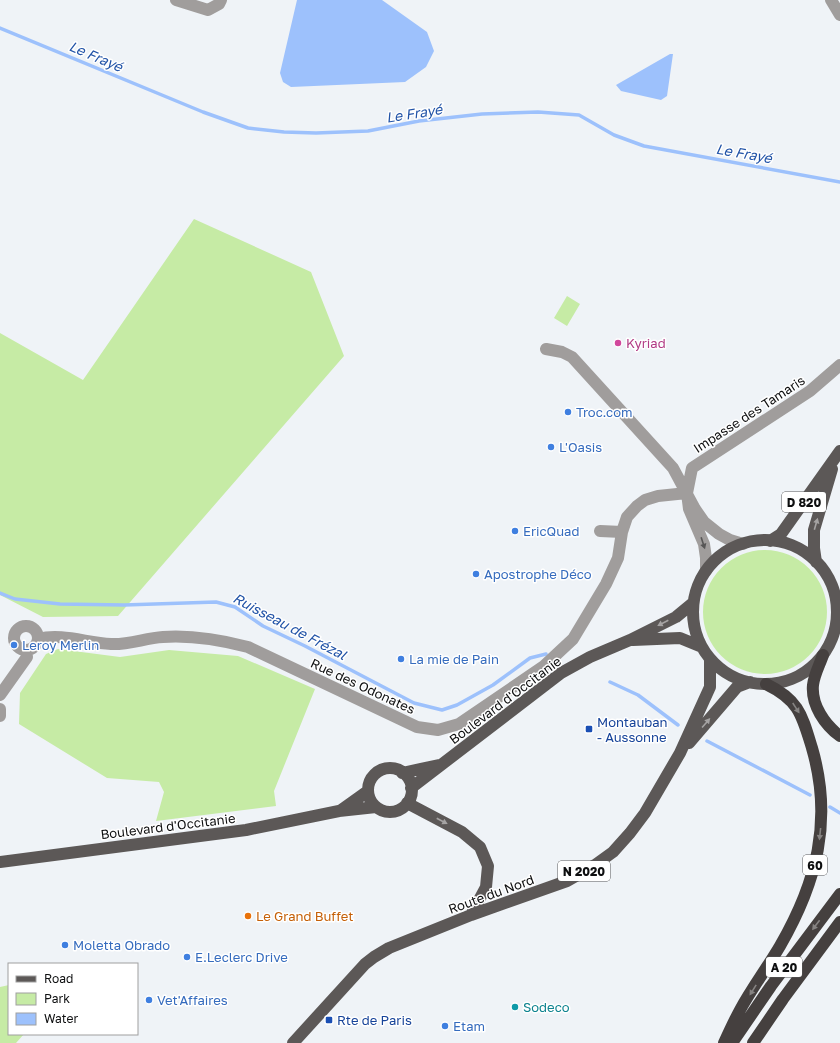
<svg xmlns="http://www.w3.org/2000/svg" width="840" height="1043" font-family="'Golos Text',sans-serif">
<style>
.green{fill:#c6eba5}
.water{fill:#9dc1fc}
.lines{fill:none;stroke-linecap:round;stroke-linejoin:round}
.stream{stroke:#9dc1fc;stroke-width:3.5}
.minor{stroke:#a09d9c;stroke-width:12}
.major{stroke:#5c5857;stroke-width:12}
.highway{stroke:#45403f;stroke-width:12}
.oneway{fill:#a5a3a3}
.oneway2{fill:#575656}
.oneway3{fill:#868382}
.hotel-dot{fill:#d1479c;stroke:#fff;stroke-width:1.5}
.shop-dot{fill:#3f7fe0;stroke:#fff;stroke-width:1.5}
.transit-dot{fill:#1a4fb4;stroke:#fff;stroke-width:1.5}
.food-dot{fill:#e8710a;stroke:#fff;stroke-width:1.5}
.culture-dot{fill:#0f9aa8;stroke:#fff;stroke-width:1.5}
.labels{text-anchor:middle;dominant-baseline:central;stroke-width:3;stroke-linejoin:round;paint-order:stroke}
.shield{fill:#fff;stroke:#565758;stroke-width:1}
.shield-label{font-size:12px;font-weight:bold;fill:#0e0f10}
.hotel-label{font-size:13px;fill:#b23c85;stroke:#fff;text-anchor:start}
.shop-label{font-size:13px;fill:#366cbe;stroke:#fff;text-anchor:start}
.street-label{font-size:13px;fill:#0e0f10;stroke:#fff}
.transit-label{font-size:13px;fill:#164399;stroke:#fff;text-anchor:start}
.food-label{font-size:13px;fill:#c56008;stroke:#fff;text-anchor:start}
.culture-label{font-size:13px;fill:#0d838f;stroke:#fff;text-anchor:start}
.water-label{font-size:14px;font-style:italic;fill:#2153a7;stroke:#fff}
</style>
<rect width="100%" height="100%" fill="#eff3f7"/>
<path class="green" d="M 194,219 L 311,272 L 344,356 L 118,616 L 43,617 L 0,595 L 0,333 L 83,380 Z
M 567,296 L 580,304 L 567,326 L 554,318 Z
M703 612a62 62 0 1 1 124 0a62 62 0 1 1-124 0Z
M 58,649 L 120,657 L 169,650 L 238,656 L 315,689 L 274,791 L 276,806 L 156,821 L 164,792 L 159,782 L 107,778 L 19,724 L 20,693 L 46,654 Z
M 9,985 L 9,1034 L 24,1034 L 16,1043 L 0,1043 L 0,987 Z"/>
<path class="water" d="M 297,0 L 382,0 L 427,32 L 434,51 L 426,67 L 405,82 L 291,87 L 283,82 L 280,73 Z
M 670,54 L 673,54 L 667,96 L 661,100 L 621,91 L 616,85 Z"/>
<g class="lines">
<path class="stream" d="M 0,28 L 203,112 L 248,128 L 284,132 L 316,133 L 368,131 L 419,121 L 482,114 L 538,112 L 579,115 L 614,135 L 644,146 L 840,182
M 0,593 L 15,599 L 60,604 L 124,605 L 216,602 L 235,607 L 263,626 L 305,646 L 414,703 L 442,710 L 457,705 L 493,685 L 530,658 L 546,654
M 610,682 L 638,695 L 678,725
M 707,741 L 810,795
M 830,807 L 840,813"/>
<path class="minor" d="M 176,0 L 208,10 L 219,4 L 221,0
M 831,0 L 840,15
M 546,349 L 562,352 L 572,357 L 673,468 L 695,509 L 704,522 L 719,534 L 730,540 L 743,544
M 600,531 L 622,532
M 706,571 L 706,558 L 704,544 L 689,509 L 687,493 L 692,468 L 810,391 L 840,365
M14 638a12 12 0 1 1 24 0a12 12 0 1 1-24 0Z
M 38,639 C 62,633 87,643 111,644 C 129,645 145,638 163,637 C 191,635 221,640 248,647 L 417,727 L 438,730 L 459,724 L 544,666 L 573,639 L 606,584 L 618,558 L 622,532 L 627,517 L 637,506 L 645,500 L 658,496 L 687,493
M 0,695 L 27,657 L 26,650
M 0,709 L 0,716"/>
<path class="major" d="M693 612a72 72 0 1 1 144 0a72 72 0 1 1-144 0Z
M 770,541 L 781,534 L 840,451
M 816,562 L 814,548 L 814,530 L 832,469
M 633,640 L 680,638 L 702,647
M 689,743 L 737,687 L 750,682
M368 790a22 22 0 1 1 44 0a22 22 0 1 1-44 0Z
M 402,773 L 439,765
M 411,788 L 561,673 L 590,657 L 630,640 L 676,617 L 693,603
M 407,803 L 462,832 L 480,847 L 488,866 L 486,887 L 471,915
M 340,811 L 368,791
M 0,862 L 246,830 L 339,811 L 376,807
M 293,1043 L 365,964 L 374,957 L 389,948 L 471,915 L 567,881 L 595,865 L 613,852 L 630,833 L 645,813 L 680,753 L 710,687 L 710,659"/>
<path class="highway" d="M 823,655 C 820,664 814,675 813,685 C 811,705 825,725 840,736
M 724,1043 C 729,1032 734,1021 740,1010 C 752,988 767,968 780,946 C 817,882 833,820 812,748 C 802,715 799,700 766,684
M 732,1043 L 771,986 L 840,894
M 753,1043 L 783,999 L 840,922"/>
</g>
<defs><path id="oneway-solid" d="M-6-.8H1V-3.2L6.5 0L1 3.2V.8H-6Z"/></defs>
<g class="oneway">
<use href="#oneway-solid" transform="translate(816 524) rotate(-74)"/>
<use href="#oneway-solid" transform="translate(663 623) rotate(153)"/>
<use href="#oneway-solid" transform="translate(706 723) rotate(-49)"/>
<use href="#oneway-solid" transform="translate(442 821) rotate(28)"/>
</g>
<use class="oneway2" href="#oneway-solid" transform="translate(703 543) rotate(72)"/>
<g class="oneway3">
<use href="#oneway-solid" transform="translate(796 708) rotate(57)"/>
<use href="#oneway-solid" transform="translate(820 834) rotate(96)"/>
<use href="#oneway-solid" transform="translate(816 925) rotate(127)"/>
<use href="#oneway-solid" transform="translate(753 990) rotate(122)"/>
</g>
<circle class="hotel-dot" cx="618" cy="343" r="4"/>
<g class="shop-dot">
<circle cx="568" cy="412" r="4"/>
<circle cx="551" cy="447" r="4"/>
<circle cx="515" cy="531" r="4"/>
<circle cx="476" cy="574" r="4"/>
<circle cx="14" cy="645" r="4"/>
<circle cx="401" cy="659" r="4"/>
<circle cx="65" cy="945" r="4"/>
<circle cx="187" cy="957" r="4"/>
<circle cx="149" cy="1000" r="4"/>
<circle cx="445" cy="1026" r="4"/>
</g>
<g class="transit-dot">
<rect x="585" y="725" width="8" height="8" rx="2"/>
<rect x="325" y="1016" width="8" height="8" rx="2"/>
</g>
<circle class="food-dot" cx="248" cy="916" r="4"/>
<circle class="culture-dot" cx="515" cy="1007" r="4"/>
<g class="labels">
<g class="shield">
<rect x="782" y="492" width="44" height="20" rx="3"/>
<rect x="803" y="855" width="24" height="20" rx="3"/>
<rect x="558" y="861" width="52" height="20" rx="3"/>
<rect x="766" y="957" width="36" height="20" rx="3"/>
</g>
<g class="shield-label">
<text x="804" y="502">D 820</text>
<text x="815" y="865">60</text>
<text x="584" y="871">N 2020</text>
<text x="784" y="967">A 20</text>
</g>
<g class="hotel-label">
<text x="626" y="343">Kyriad</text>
</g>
<g class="shop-label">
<text x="576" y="412">Troc.com</text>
<text x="559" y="447">L'Oasis</text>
<text x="523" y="531">EricQuad</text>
<text x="484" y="574">Apostrophe Déco</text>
<text x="22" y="645">Leroy Merlin</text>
<text x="409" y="659">La mie de Pain</text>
<text x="73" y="945">Moletta Obrado</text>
<text x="195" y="957">E.Leclerc Drive</text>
<text x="157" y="1000">Vet'Affaires</text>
<text x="453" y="1026">Etam</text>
</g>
<g class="street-label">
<text transform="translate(749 414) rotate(-33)">Impasse des Tamaris</text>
<text transform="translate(363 686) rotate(25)">Rue des Odonates</text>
<text transform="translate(505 700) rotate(-37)">Boulevard d'Occitanie</text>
<text transform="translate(168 826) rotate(-7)">Boulevard d'Occitanie</text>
<text transform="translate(491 894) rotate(-20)">Route du Nord</text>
</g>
<g class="transit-label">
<text x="597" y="722">Montauban<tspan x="597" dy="15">- Aussonne</tspan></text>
<text x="337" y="1020">Rte de Paris</text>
</g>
<g class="food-label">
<text x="256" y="916">Le Grand Buffet</text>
</g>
<g class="culture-label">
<text x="523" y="1007">Sodeco</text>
</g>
<g class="water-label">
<text transform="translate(96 56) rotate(23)">Le Frayé</text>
<text transform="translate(414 113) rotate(-9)">Le Frayé</text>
<text transform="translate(744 153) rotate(10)">Le Frayé</text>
<text transform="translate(290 626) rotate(28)">Ruisseau de Frézal</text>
</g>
</g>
<rect x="8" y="963" width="130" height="72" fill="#ffffff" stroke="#9f9f9f"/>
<rect x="16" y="976" width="20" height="6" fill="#5c5857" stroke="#9f9f9f"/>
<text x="44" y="983" font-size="12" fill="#0e0f10">Road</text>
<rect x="16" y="993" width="20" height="12" fill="#c6eba5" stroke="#9f9f9f"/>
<text x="44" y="1003" font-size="12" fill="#0e0f10">Park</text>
<rect x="16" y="1013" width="20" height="12" fill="#9dc1fc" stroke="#9f9f9f"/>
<text x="44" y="1023" font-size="12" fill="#0e0f10">Water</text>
</svg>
